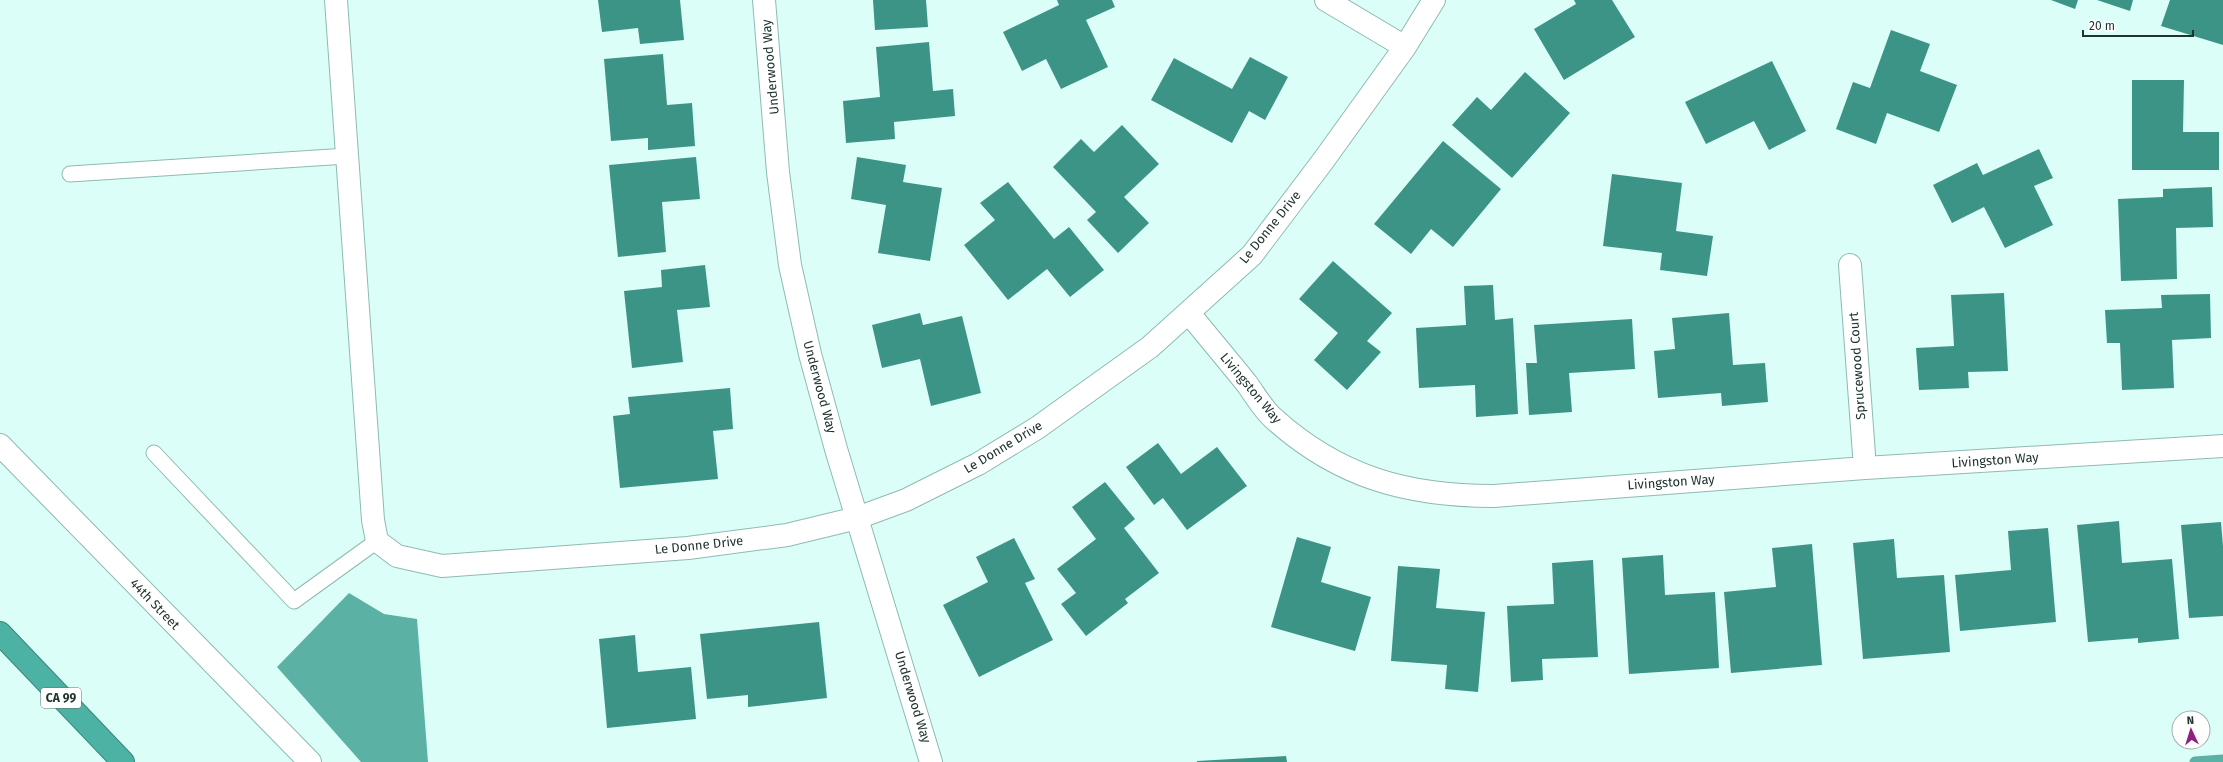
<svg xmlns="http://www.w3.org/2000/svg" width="2223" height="762" font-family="'Fira Sans',sans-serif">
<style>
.water{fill:#5bb1a4}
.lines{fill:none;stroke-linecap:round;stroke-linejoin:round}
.stream{stroke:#5bb1a4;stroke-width:11}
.building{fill:#3c9487}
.lane-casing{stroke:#8fbab3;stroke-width:17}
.street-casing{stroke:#8fbab3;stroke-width:24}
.highway-casing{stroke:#3d867b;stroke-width:24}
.lane{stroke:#fff;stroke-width:15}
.street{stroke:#fff;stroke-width:22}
.highway{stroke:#4cb2a3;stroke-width:22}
.labels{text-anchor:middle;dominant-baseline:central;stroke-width:3;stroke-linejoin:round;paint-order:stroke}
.shield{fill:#fff;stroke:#64706e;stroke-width:1}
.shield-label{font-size:12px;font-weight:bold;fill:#213330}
.street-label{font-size:13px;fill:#213330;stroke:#fff}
</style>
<rect width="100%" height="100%" fill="#dbfef8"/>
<path class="water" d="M 349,593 L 384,614 L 417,619 L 428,762 L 361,762 L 277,667 Z"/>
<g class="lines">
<path class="stream" d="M 2195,762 L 2223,760"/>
</g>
<path class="building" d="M 598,0 L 680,0 L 684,40 L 640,44 L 638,28 L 602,32 Z
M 873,0 L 926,0 L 928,27 L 875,30 Z
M 1057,0 L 1112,0 L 1115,7 L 1086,20 L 1108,67 L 1061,89 L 1046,59 L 1022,71 L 1003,32 L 1059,5 Z
M 1574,0 L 1612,0 L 1635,37 L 1564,80 L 1534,29 L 1576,4 Z
M 2051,0 L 2078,0 L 2075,9 Z
M 2097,0 L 2133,0 L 2130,11 Z
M 2170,0 L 2223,0 L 2223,45 L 2161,26 Z
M 1891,30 L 1930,44 L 1920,71 L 1957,85 L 1939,132 L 1887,113 L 1876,144 L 1836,129 L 1853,82 L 1870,88 Z
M 929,42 L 933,91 L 953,89 L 955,116 L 894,122 L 895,139 L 846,143 L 843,101 L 880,97 L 876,47 Z
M 663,54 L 667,105 L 692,103 L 695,146 L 648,150 L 648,138 L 611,141 L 604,59 Z
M 1250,57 L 1288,77 L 1265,120 L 1249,111 L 1232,143 L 1151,100 L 1174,58 L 1232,89 Z
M 1772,61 L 1806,131 L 1769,150 L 1754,121 L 1706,144 L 1685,102 Z
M 1525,72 L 1570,113 L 1512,178 L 1452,125 L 1477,97 L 1491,110 Z
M 2132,80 L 2184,80 L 2183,132 L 2219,132 L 2219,170 L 2132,170 Z
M 1122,125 L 1159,164 L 1124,197 L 1149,223 L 1118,253 L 1087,220 L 1096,212 L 1053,167 L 1081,139 L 1094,152 Z
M 1443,141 L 1501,189 L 1453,247 L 1431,229 L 1411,254 L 1374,224 Z
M 2039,149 L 2053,178 L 2034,186 L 2053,225 L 2005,248 L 1984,207 L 1952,223 L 1933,185 L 1977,163 L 1983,175 Z
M 696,157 L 700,199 L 662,202 L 666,252 L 618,257 L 609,165 Z
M 857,157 L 906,165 L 903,182 L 942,188 L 930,261 L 878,253 L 886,205 L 851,199 Z
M 1612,174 L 1682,183 L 1676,231 L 1713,236 L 1707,276 L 1660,270 L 1662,253 L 1603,246 Z
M 1008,182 L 1054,239 L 1069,227 L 1104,270 L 1070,297 L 1047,269 L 1008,300 L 964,245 L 995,220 L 980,203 Z
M 2212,187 L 2213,227 L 2176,228 L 2177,279 L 2121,281 L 2118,199 L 2163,197 L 2163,189 Z
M 1333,261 L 1392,313 L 1367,341 L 1381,352 L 1347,390 L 1314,360 L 1338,333 L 1299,299 Z
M 705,265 L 710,307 L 677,310 L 683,362 L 632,368 L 624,291 L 662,287 L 661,270 Z
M 1493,285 L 1495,320 L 1513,318 L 1518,414 L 1476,417 L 1475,385 L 1419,388 L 1416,328 L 1466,325 L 1464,286 Z
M 2004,293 L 2008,371 L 1968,372 L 1969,388 L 1919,390 L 1916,348 L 1954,346 L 1951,295 Z
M 2210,294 L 2211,338 L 2172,340 L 2174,388 L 2122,390 L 2120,343 L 2107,343 L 2105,310 L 2162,308 L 2161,295 Z
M 920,313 L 923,325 L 962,316 L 981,393 L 931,406 L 920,359 L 882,368 L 872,325 Z
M 1729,313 L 1733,365 L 1765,363 L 1768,402 L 1722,406 L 1721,393 L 1658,398 L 1654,351 L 1675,349 L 1672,318 Z
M 1632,319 L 1635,369 L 1569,373 L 1572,412 L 1529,415 L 1526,363 L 1537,363 L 1534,325 Z
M 730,388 L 733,429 L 713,431 L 718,479 L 620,488 L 613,416 L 630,414 L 628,397 Z
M 1158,443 L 1181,474 L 1217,447 L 1247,486 L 1187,530 L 1163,498 L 1154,505 L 1126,467 Z
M 1105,482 L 1135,519 L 1124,528 L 1159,573 L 1125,599 L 1128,603 L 1086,636 L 1061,604 L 1076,593 L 1057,569 L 1096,539 L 1072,507 Z
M 2119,521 L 2122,563 L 2172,559 L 2179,639 L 2138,643 L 2138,638 L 2088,642 L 2077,525 Z
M 2221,522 L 2223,546 L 2223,616 L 2189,618 L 2181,525 Z
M 2048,528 L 2056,622 L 1960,631 L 1955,575 L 2011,570 L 2008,531 Z
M 1297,537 L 1331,547 L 1321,582 L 1371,597 L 1355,651 L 1271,627 Z
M 1014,538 L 1035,579 L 1025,583 L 1053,640 L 979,677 L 943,605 L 988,582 L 976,557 Z
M 1894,539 L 1897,578 L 1944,575 L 1950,652 L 1863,659 L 1853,543 Z
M 1812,544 L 1822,665 L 1731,673 L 1724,592 L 1776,587 L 1772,548 Z
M 1663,555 L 1665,595 L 1715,592 L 1719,668 L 1629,674 L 1622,558 Z
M 1593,560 L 1598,657 L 1542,659 L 1543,680 L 1511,682 L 1507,606 L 1554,604 L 1552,563 Z
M 1398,566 L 1440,569 L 1436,608 L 1485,612 L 1478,692 L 1445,689 L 1447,665 L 1391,661 Z
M 819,622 L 827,698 L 748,707 L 748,695 L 707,699 L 700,634 Z
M 635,635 L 638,672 L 691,667 L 696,719 L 607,728 L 599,639 Z
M 1286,756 L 1287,762 L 1197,762 L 1197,761 Z"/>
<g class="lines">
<g class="lane-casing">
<path id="lane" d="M 70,174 L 347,156
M 154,453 L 294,601 L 377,541"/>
</g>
<g class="street-casing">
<path id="street" d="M 336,0 L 373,520 L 377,541 L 397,556 L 442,566 L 688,548 L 787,535 L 857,518 L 906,500 L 978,464 L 1037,428 L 1150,347 L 1252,255 L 1323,161 L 1405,47 L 1434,0
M 764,0 L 778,172 L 790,265 L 810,354 L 836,449 L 931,762
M 1326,0 L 1405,47
M 1850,265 L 1865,468
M 1189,313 C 1208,337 1228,360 1247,384 C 1255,395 1263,409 1273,418 C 1338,477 1407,496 1494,496 L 1865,468 L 2223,446
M 0,445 L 310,762"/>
</g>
<g class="highway-casing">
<path id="highway" d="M 0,633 L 123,762"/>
</g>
<use href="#lane" class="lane"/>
<use href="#street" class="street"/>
<use href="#highway" class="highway"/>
</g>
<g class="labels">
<rect class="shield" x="41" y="688" width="40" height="20" rx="3"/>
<g class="shield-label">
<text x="61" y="698">CA 99</text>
</g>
<g class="street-label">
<text transform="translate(770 67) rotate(-95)">Underwood Way</text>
<text transform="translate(1270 227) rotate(-51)">Le Donne Drive</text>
<text transform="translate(1857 366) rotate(-94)">Sprucewood Court</text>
<text transform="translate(820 387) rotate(75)">Underwood Way</text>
<text transform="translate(1251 388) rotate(50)">Livingston Way</text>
<text transform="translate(1003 447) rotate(-31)">Le Donne Drive</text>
<text transform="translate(1995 460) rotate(-4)">Livingston Way</text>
<text transform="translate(1671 482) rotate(-4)">Livingston Way</text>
<text transform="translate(699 545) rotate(-6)">Le Donne Drive</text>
<text transform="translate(155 604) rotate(46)">44th Street</text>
<text transform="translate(913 697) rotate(73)">Underwood Way</text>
</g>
</g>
<g transform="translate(2191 730) rotate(356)"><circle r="19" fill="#ffffff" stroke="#a6adac"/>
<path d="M0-3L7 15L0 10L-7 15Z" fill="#8e2083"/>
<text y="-6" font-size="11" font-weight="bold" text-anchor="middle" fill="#213330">N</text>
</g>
<path d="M2083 30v6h110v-6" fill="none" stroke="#213330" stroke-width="2"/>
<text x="2089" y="30" font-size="12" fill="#213330" stroke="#ffffff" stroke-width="3" paint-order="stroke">20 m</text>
</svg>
